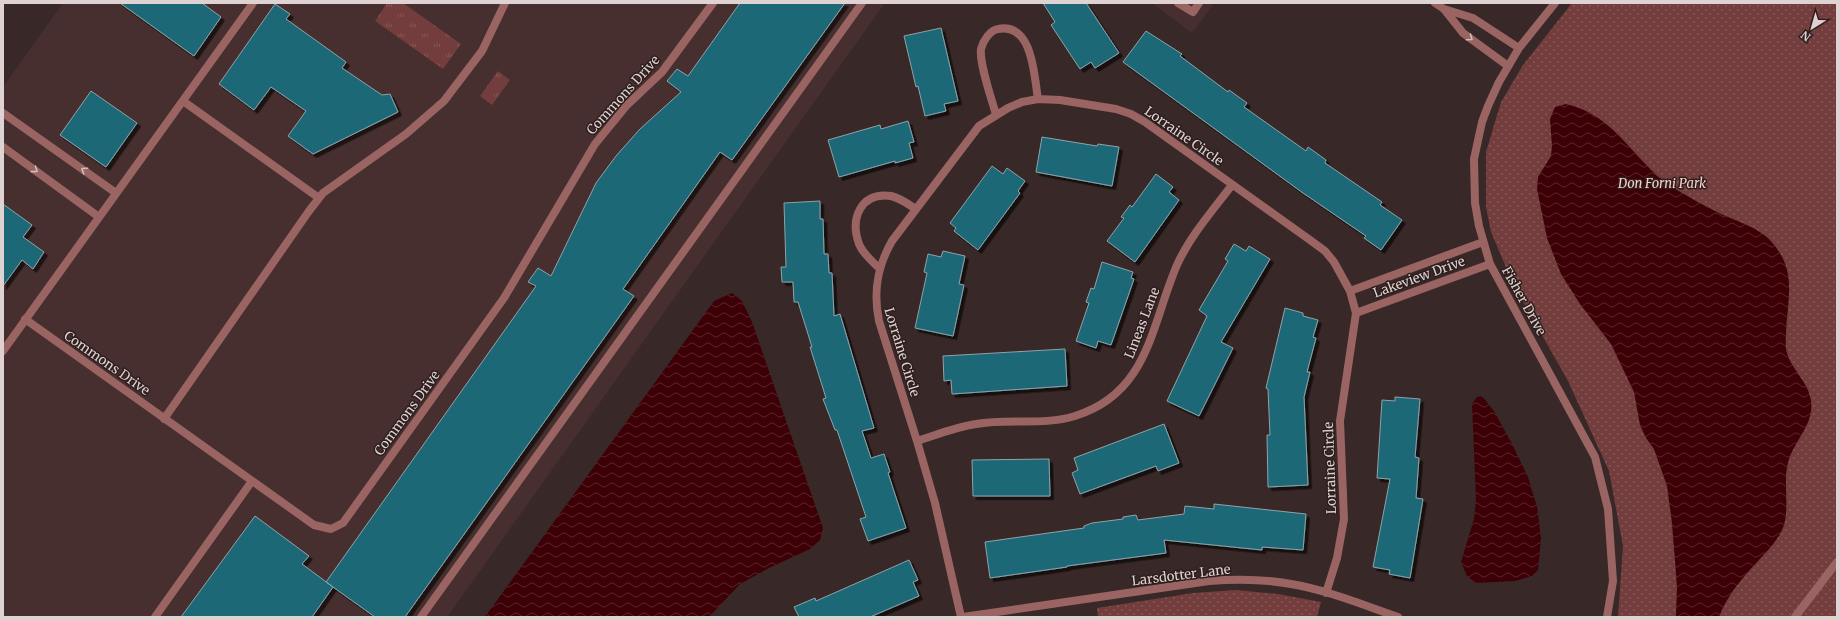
<svg xmlns="http://www.w3.org/2000/svg" width="1840" height="620" font-family="Merriweather,serif">
<style>
.built{fill:#462f2e}
.grass{fill:url(#grass-tufts)}
.park{fill:url(#park-dots)}
.water{fill:url(#water-waves)}
.building{fill:#1d6777;stroke:#8fa3a8;filter:url(#shadow)}
.lines{fill:none;stroke-linecap:round;stroke-linejoin:round}
.service{stroke:#996462;stroke-width:8}
.minor{stroke:#996462;stroke-width:8}
.oneway{stroke:#d0bdbc}
.labels{text-anchor:middle;dominant-baseline:central;stroke-width:3;stroke-linejoin:round;paint-order:stroke}
.street-label{font-size:13px;fill:#ded3d2;stroke:#2e1f1e}
.park-label{font-size:13px;font-style:italic;fill:#f9cecb;stroke:#2e1f1e}
</style>
<defs>
<pattern id="grass-tufts" width="24" height="20" patternUnits="userSpaceOnUse"><rect width="24" height="20" fill="#723d3c"/><path d="M3 7l-1-3M5 7V3M7 7l1-3M15 17l-1-3M17 17v-4M19 17l1-3" fill="none" stroke="#865857"/></pattern>
<pattern id="park-dots" width="8" height="8" patternUnits="userSpaceOnUse"><rect width="8" height="8" fill="#723d3c"/><path d="M2 2h.1M6 6h.1" fill="none" stroke="#865857" stroke-width="1.8" stroke-linecap="round"/></pattern>
<pattern id="water-waves" width="16" height="10" patternUnits="userSpaceOnUse"><rect width="16" height="10" fill="#3c0006"/><path d="M0 5q4-4 8 0t8 0" fill="none" stroke="#582429"/></pattern>
<filter id="shadow"><feDropShadow dx="3.5" dy="3.5" stdDeviation="0" flood-color="#0009"/></filter>
</defs>
<rect width="100%" height="100%" fill="#382827"/>
<path class="built" d="M 63,3 L 885,3 L 447,617 L 3,617 L 3,87 Z
M 1152,3 L 1214,3 L 1192,33 Z"/>
<path class="grass" d="M 387,3 L 403,3 L 461,44 L 443,69 L 375,21 Z
M 498,71 L 510,80 L 492,105 L 480,96 Z"/>
<path class="park" d="M 1572,3 L 1837,3 L 1837,617 L 1618,617 L 1623,546 L 1609,471 L 1568,381 L 1514,286 L 1491,232 L 1486,207 L 1486,152 L 1501,102 L 1523,65 Z
M 1236,590 L 1278,594 L 1321,602 L 1317,617 L 1098,617 L 1097,608 L 1193,593 Z"/>
<path class="water" d="M 1566,104 C 1616,115 1633,161 1672,187 C 1687,196 1703,205 1719,213 C 1738,222 1762,228 1775,246 C 1797,274 1787,301 1786,333 C 1786,339 1785,347 1787,353 C 1792,370 1809,383 1811,401 C 1814,424 1796,439 1789,459 C 1782,480 1790,504 1784,525 C 1780,538 1768,550 1759,560 C 1742,578 1728,594 1719,617 L 1676,617 L 1677,587 L 1672,523 L 1667,486 L 1660,466 L 1654,449 L 1646,438 L 1640,425 L 1634,392 L 1611,344 L 1580,304 L 1561,274 L 1547,238 L 1537,189 L 1538,177 L 1551,156 L 1552,146 L 1550,119 L 1555,107 Z
M 732,293 L 742,301 L 752,322 L 823,528 L 820,540 L 810,549 L 769,568 L 740,584 L 709,617 L 485,617 L 714,301 Z
M 1482,396 L 1494,411 L 1511,442 L 1528,477 L 1537,507 L 1541,538 L 1538,570 L 1532,576 L 1515,581 L 1476,583 L 1467,576 L 1461,562 L 1474,519 L 1476,499 L 1472,404 L 1477,397 Z"/>
<path class="building" d="M 120,3 L 202,3 L 221,17 L 194,56 Z
M 740,3 L 845,3 L 732,160 L 720,152 L 623,289 L 634,296 L 405,617 L 375,617 L 326,582 L 536,286 L 528,282 L 538,268 L 551,276 L 596,183 L 616,156 L 640,129 L 681,92 L 667,81 L 677,69 L 688,76 Z
M 1043,3 L 1086,3 L 1119,53 L 1095,68 L 1091,62 L 1080,69 L 1051,25 L 1055,22 Z
M 275,4 L 290,14 L 286,19 L 346,62 L 342,68 L 382,95 L 390,94 L 398,112 L 313,154 L 288,136 L 306,111 L 271,87 L 254,110 L 219,84 Z
M 941,28 L 958,101 L 944,104 L 946,111 L 925,116 L 918,86 L 916,87 L 904,36 Z
M 1146,31 L 1182,54 L 1180,56 L 1228,92 L 1229,90 L 1247,103 L 1244,107 L 1306,151 L 1308,147 L 1326,160 L 1325,163 L 1382,202 L 1380,205 L 1402,220 L 1381,250 L 1364,238 L 1366,236 L 1303,193 L 1123,62 Z
M 91,91 L 137,123 L 106,167 L 60,135 Z
M 908,121 L 914,142 L 909,143 L 913,158 L 895,163 L 895,161 L 839,177 L 828,140 L 880,125 L 881,129 Z
M 1042,137 L 1097,146 L 1098,144 L 1119,147 L 1112,186 L 1036,172 Z
M 992,166 L 1003,174 L 1007,168 L 1025,181 L 1018,191 L 1020,193 L 978,250 L 954,231 L 956,228 L 950,223 Z
M 1156,174 L 1173,187 L 1169,192 L 1179,200 L 1135,262 L 1107,241 L 1124,218 L 1121,217 L 1130,205 L 1132,207 Z
M 820,201 L 820,219 L 823,219 L 824,254 L 828,254 L 829,273 L 832,273 L 834,316 L 840,314 L 874,428 L 862,431 L 871,458 L 884,454 L 890,472 L 888,473 L 906,528 L 868,541 L 860,519 L 866,517 L 837,430 L 835,430 L 823,399 L 826,398 L 810,347 L 812,347 L 798,302 L 794,302 L 793,282 L 782,282 L 781,267 L 786,267 L 784,203 Z
M 3,204 L 32,225 L 23,237 L 44,252 L 33,269 L 22,260 L 3,286 Z
M 1234,244 L 1246,251 L 1249,246 L 1270,259 L 1221,342 L 1233,348 L 1199,416 L 1167,401 L 1207,316 L 1199,310 L 1228,261 L 1225,259 Z
M 943,251 L 965,256 L 959,284 L 964,285 L 953,336 L 915,328 L 927,273 L 924,272 L 928,254 L 941,257 Z
M 1102,262 L 1133,272 L 1131,278 L 1134,279 L 1111,345 L 1098,341 L 1096,348 L 1076,341 L 1089,303 L 1086,302 L 1091,288 L 1094,289 Z
M 1285,308 L 1303,313 L 1303,316 L 1318,320 L 1313,337 L 1316,338 L 1307,372 L 1310,372 L 1304,397 L 1308,485 L 1268,487 L 1267,435 L 1270,435 L 1268,389 L 1266,388 Z
M 1065,349 L 1067,386 L 952,394 L 951,380 L 944,381 L 943,356 Z
M 1395,397 L 1420,399 L 1415,457 L 1419,458 L 1416,498 L 1423,499 L 1410,578 L 1389,574 L 1390,570 L 1373,567 L 1390,479 L 1377,478 L 1382,400 L 1395,401 Z
M 1164,424 L 1179,463 L 1158,471 L 1156,466 L 1080,494 L 1072,473 L 1078,470 L 1074,458 Z
M 1049,459 L 1050,496 L 973,496 L 972,460 Z
M 1214,504 L 1306,514 L 1303,550 L 1262,547 L 1262,550 L 1164,540 L 1166,553 L 1067,566 L 1067,567 L 990,578 L 985,542 L 1084,528 L 1084,526 L 1092,523 L 1123,519 L 1123,517 L 1136,515 L 1138,520 L 1184,514 L 1185,506 L 1214,509 Z
M 255,516 L 309,556 L 302,564 L 333,587 L 312,617 L 181,617 Z
M 909,560 L 918,580 L 913,582 L 919,596 L 870,617 L 799,617 L 794,607 L 815,598 L 816,601 Z"/>
<g class="lines">
<path class="service" d="M 183,101 L 319,198
M 3,113 L 116,193
M 3,147 L 99,217
M 25,319 L 314,525 L 331,529 L 343,523 L 504,298 L 595,144 L 627,105 L 662,72 L 713,3
M 3,351 L 253,3
M 164,419 L 309,211 L 323,193 L 406,134 L 444,101 L 482,51 L 505,3
M 155,617 L 252,481
M 421,617 L 862,3
M 1795,617 L 1837,562"/>
<path class="minor" d="M 1178,3 L 1193,12 L 1199,3
M 1435,3 L 1444,9 L 1463,33 L 1508,66
M 1555,3 L 1519,48 L 1499,82 L 1488,106 L 1482,122 L 1474,159 L 1475,203 L 1479,226 L 1490,264 L 1595,457 L 1608,509 L 1613,581 L 1607,617
M 1444,9 L 1473,18 L 1519,48
M 996,115 C 992,100 979,63 981,49 C 983,41 990,30 998,29 C 1033,22 1034,76 1038,99
M 879,268 C 872,261 863,254 859,244 C 850,219 860,192 891,196 C 900,198 908,204 916,209
M 1350,291 L 1483,242
M 1356,313 L 1490,264
M 917,441 C 936,435 956,427 976,424 C 1008,418 1043,426 1075,416 C 1149,393 1151,325 1177,265 C 1190,236 1213,210 1232,185
M 961,617 L 935,503 L 917,441 L 879,321 C 873,292 877,267 892,241 L 979,126 L 1008,108 L 1022,102 L 1038,99 L 1060,100 L 1116,109 L 1131,114 L 1145,122 L 1310,240 L 1325,251 L 1334,262 L 1350,291 L 1356,313 L 1340,421 L 1344,519 L 1337,558 L 1326,593
M 963,617 L 1209,581 C 1236,579 1264,579 1291,584 C 1327,590 1363,605 1398,617"/>
</g>
<defs><path id="oneway-chevron" d="M-2-3.5L2.5 0L-2 3.5" fill="none" stroke-width="1.6" stroke-linecap="round" stroke-linejoin="round"/></defs>
<g class="oneway">
<use href="#oneway-chevron" transform="translate(1470 38) rotate(35)"/>
<use href="#oneway-chevron" transform="translate(35 170) rotate(36)"/>
<use href="#oneway-chevron" transform="translate(84 170) rotate(-145)"/>
</g>
<g class="labels">
<g class="street-label">
<text transform="translate(623 95) rotate(-48)">Commons Drive</text>
<text transform="translate(1184 136) rotate(35)">Lorraine Circle</text>
<text transform="translate(1419 277) rotate(-20)">Lakeview Drive</text>
<text transform="translate(1524 301) rotate(61)">Fisher Drive</text>
<text transform="translate(1142 323) rotate(-69)">Lineas Lane</text>
<text transform="translate(902 352) rotate(73)">Lorraine Circle</text>
<text transform="translate(107 363) rotate(35)">Commons Drive</text>
<text transform="translate(407 413) rotate(-54)">Commons Drive</text>
<text transform="translate(1330 468) rotate(-92)">Lorraine Circle</text>
<text transform="translate(1181 575) rotate(-7)">Larsdotter Lane</text>
</g>
<g class="park-label">
<text x="1662" y="183">Don Forni Park</text>
</g>
</g>
<rect width="1840" height="620" fill="none" stroke="#ded3d2" stroke-width="8"/>
<g transform="translate(1812 28) rotate(217)" stroke="#2e1f1e" stroke-width="3" paint-order="stroke">
<path d="M0-3L7 15L0 10L-7 15Z" fill="#ded3d2"/>
<text y="-6" font-size="11" font-weight="bold" text-anchor="middle" fill="#ded3d2">N</text>
</g>
</svg>
